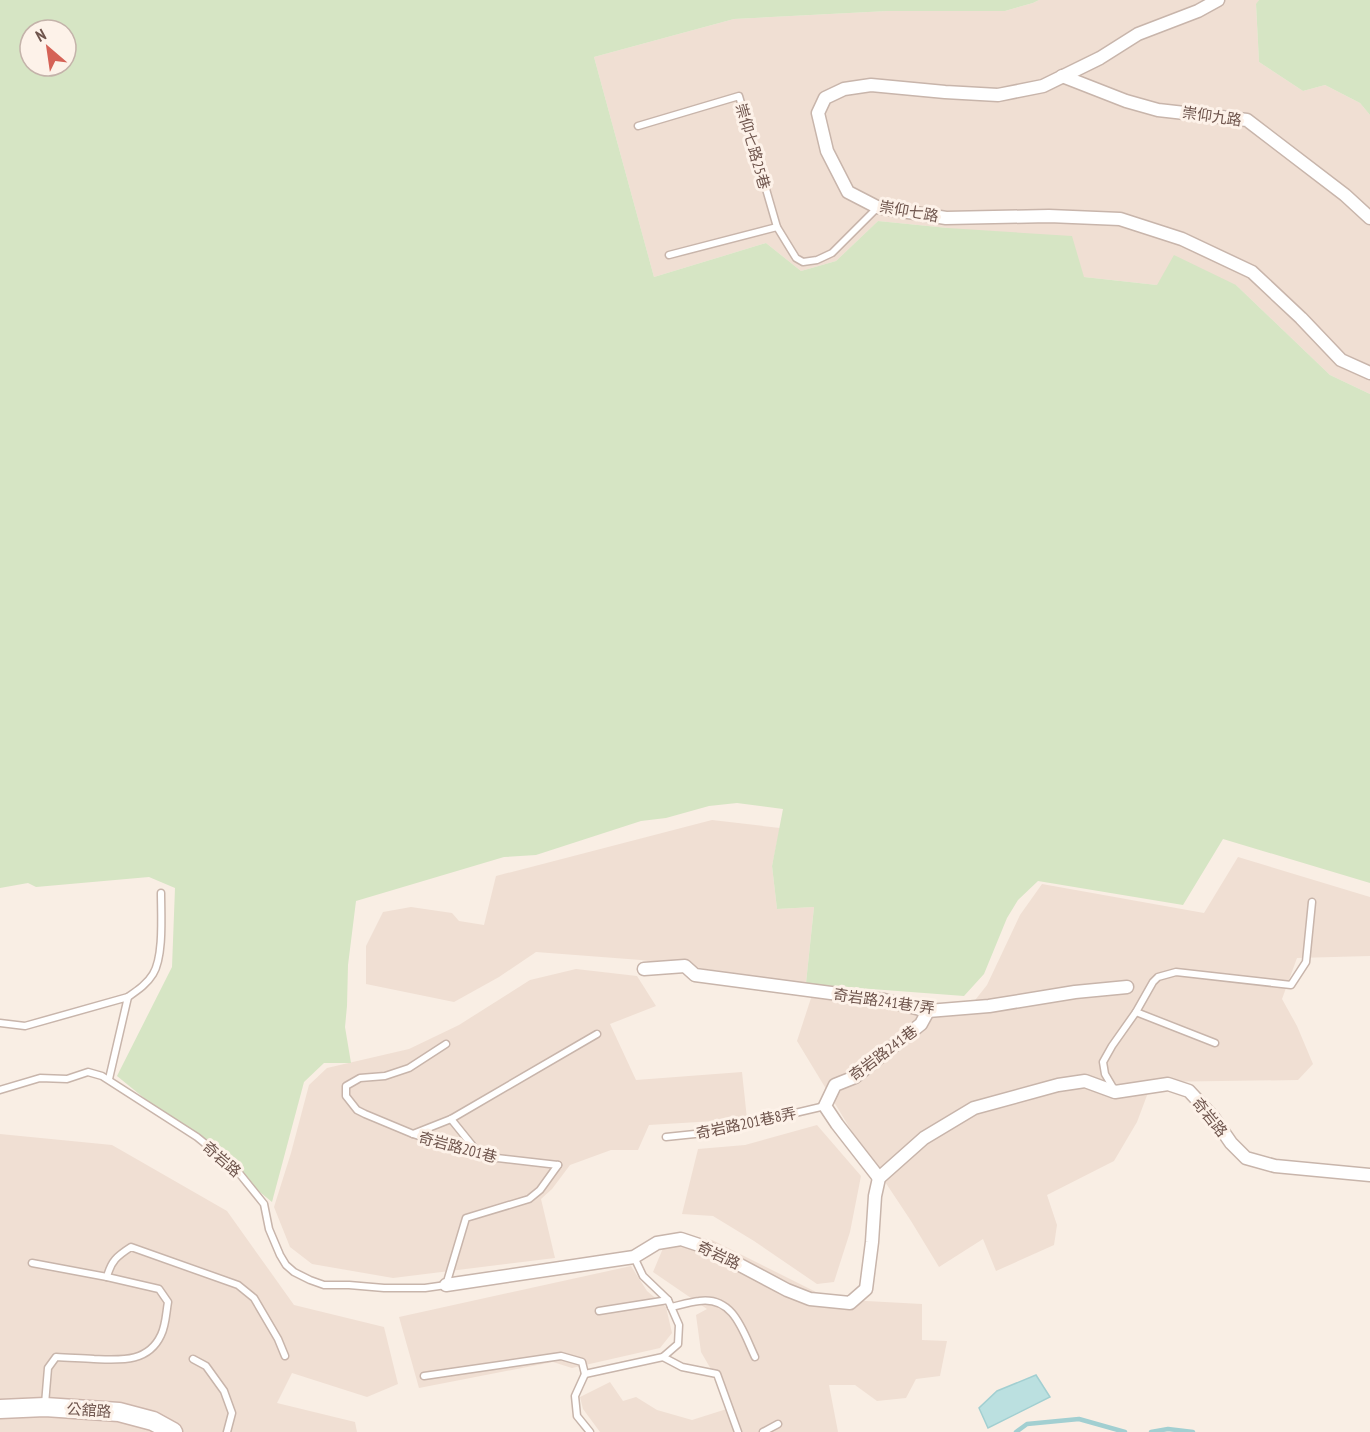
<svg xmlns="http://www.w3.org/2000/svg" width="1370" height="1432" font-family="'PT Sans Narrow','Noto Sans TC',sans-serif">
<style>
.residential{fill:#f0dfd3}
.green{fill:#d6e5c4;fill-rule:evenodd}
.water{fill:#bbe0e0;stroke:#a2cfd1;stroke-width:1.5}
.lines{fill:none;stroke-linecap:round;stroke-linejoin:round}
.stream{stroke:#a2cfd1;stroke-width:4.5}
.lane-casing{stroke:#c8b5ab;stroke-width:9}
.street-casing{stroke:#c8b5ab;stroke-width:15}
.secondary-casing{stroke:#cdb6ac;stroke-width:21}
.lane{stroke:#fff;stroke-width:6}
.street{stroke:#fff;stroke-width:12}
.secondary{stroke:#fff;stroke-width:18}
.labels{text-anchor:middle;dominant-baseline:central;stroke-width:6;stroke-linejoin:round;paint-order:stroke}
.street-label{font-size:15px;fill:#6e544c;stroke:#fdf2e9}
</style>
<rect width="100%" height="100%" fill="#f9eee4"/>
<g class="residential">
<polygon points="1039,0 1259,0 1256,5 1259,62 1303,91 1325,85 1360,103 1370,115 1370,394 1330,375 1236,285 1157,285 1084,277 948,228 878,221 836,261 801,271 766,243 654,277 594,57 734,19 888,11 1005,11 1033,3"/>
<polygon points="712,820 780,828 772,866 777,909 814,907 806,983 641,960 536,952 499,977 454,1002 366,984 366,946 383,912 411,907 452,913 459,921 484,925 496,876"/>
<polygon points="1238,857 1370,897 1370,956 1297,958 1282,999 1297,1026 1313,1064 1298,1080 1152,1082 1137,1122 1114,1161 1047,1195 1057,1225 1054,1245 996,1271 983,1239 939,1267 911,1221 854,1135 797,1041 812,995 915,1007 972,1004 987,985 1020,915 1042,884 1204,913"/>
<polygon points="576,969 637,976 656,1006 610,1024 636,1080 742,1072 747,1119 649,1125 638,1150 611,1150 570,1165 552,1189 541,1199 555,1258 393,1278 312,1264 290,1247 274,1207 291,1153 309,1085 327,1068 409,1049 459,1025 530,980"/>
<polygon points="817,1125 861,1176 850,1232 834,1282 817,1284 754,1241 713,1216 682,1214 698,1149 745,1145"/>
<polygon points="0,1134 112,1145 227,1211 294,1305 384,1327 398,1384 367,1397 292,1373 277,1403 355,1422 357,1432 0,1432"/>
<polygon points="669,1234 679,1234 712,1240 820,1294 866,1301 922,1304 922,1340 947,1341 940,1376 916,1379 906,1398 877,1401 855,1385 829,1385 838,1432 600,1432 583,1409 580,1397 610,1382 623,1401 636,1397 657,1410 692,1420 733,1407 701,1352 696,1315 707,1309 653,1272"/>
<polygon points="631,1266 647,1291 666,1307 672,1333 660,1348 572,1368 553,1362 419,1388 399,1317"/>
</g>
<g class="green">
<path d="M0 0H1039L1033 3 1005 11H888L734 19 594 57 654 277 766 243 801 271 836 261 878 221 948 228 1072 236 1084 277 1157 285 1174 255 1236 285 1330 375 1370 394V883L1223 839 1183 905 1038 881 1018 900 1007 918 984 974 964 996 818 985 806 983 814 907 777 909 772 866 783 809 737 803 709 806 666 818 641 821 536 855 504 857 356 901 348 965 347 1006 345 1027 351 1063H324L304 1082 272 1202 117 1076 172 967 175 888 149 877 36 887 28 883 0 888ZM30 30H66V66H30Z"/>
<polygon points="1259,0 1370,0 1370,115 1360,103 1325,85 1303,91 1259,62 1256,4"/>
</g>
<polygon class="water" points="1036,1375 1050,1397 988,1428 979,1408 997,1391"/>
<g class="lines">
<g class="stream">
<polyline points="1016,1432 1027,1424 1079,1419 1125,1432"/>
<polyline points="1151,1432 1168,1429 1193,1432"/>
</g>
<defs>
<g id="lane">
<polyline points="638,126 739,96 777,227 796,258 803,262 817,260 832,253 877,208"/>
<polyline points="669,255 777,227"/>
<path d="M128 997C138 990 147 984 153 974 164 956 161 914 161 893"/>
<polyline points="1136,1012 1215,1043"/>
<polyline points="0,1023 25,1026 128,997 109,1079"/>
<polyline points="446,1044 409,1068 385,1076 360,1078 346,1086 346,1096 357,1110 365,1114 413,1134 480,1156 558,1165"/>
<polyline points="0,1090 40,1078 67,1079 88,1072 102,1076 197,1137 235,1168 264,1204 269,1229 280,1255 286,1265 294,1272 310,1280 324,1285 349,1285 384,1288 425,1288 446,1285 466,1218 529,1199 540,1190 558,1165"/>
<polyline points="1115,1091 1105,1074 1103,1062 1112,1046 1136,1012 1153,982 1158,977 1176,972 1291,985 1306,962 1312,902"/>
<polyline points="451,1119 480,1155"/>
<polyline points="413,1134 451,1119 597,1034"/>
<polyline points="666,1137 714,1132 825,1106"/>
<polyline points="32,1263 107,1277"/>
<path d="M671 1307C680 1305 690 1302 699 1301 734 1296 743 1332 755 1357"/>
<polyline points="599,1311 668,1300"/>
<polyline points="663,1357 682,1367 717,1374 738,1432"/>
<polyline points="193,1359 206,1366 224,1391 232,1413 227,1432"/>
<polyline points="585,1374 663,1357 678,1344 679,1325 668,1300 643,1276 634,1257"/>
<polyline points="585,1374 575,1396 577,1416 590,1432"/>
<polyline points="424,1376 561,1356 582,1362 585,1374"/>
<path d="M45 1404 48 1368 56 1357C69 1358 82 1358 94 1359 120 1360 148 1363 161 1335 166 1325 166 1313 168 1302L159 1289 107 1277C111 1261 117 1256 131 1247L238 1285 254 1298 278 1339 285 1356"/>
<polyline points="763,1432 778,1424"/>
</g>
<g id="street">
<polyline points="1218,0 1198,11 1138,34 1100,58 1043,86 998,95 945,92 871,85 844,89 825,98 818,113 827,151 848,192 877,207 946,218 1049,216 1120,219 1182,239 1252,272 1301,318 1341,360 1370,373"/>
<polyline points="1062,76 1126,101 1158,110 1247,120 1345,195 1370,218"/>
<polyline points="644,969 685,966 695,975 884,1000 928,1011 989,1006 1075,992 1127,987"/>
<polyline points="879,1178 837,1124 825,1106 835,1085 855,1077 921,1024 928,1011"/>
<polyline points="446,1285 634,1257 657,1243 681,1239 708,1248 787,1290 810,1299 850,1303 866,1289 872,1242 875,1196 879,1178 924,1138 974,1108 1058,1085 1085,1081 1115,1092 1168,1084 1189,1091 1213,1117 1231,1143 1246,1158 1275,1166 1370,1175"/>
</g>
<polyline id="secondary" points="0,1409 45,1407 119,1412 153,1421 173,1432"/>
</defs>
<use href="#lane" class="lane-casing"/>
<use href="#street" class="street-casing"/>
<use href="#secondary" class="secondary-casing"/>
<use href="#lane" class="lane"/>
<use href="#street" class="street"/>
<use href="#secondary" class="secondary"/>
</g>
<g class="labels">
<g class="street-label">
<text transform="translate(1212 116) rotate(8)">崇仰九路</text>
<text transform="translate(753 146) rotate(74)">崇仰七路25巷</text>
<text transform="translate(909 211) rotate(10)">崇仰七路</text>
<text transform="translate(884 1001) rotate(8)">奇岩路241巷7弄</text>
<text transform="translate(883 1053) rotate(-37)">奇岩路241巷</text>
<text transform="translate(1210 1117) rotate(51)">奇岩路</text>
<text transform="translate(746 1123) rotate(-12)">奇岩路201巷8弄</text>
<text transform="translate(458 1147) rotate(15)">奇岩路201巷</text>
<text transform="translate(222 1159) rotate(41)">奇岩路</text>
<text transform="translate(719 1255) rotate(25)">奇岩路</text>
<text transform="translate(89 1410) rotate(4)">公舘路</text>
</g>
</g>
<g transform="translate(48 48) rotate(331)"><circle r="28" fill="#fdf2e9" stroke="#c4b3aa" stroke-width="1.5"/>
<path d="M0-4.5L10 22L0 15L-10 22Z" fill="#d56256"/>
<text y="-9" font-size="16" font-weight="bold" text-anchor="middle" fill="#6e544c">N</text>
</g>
</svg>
